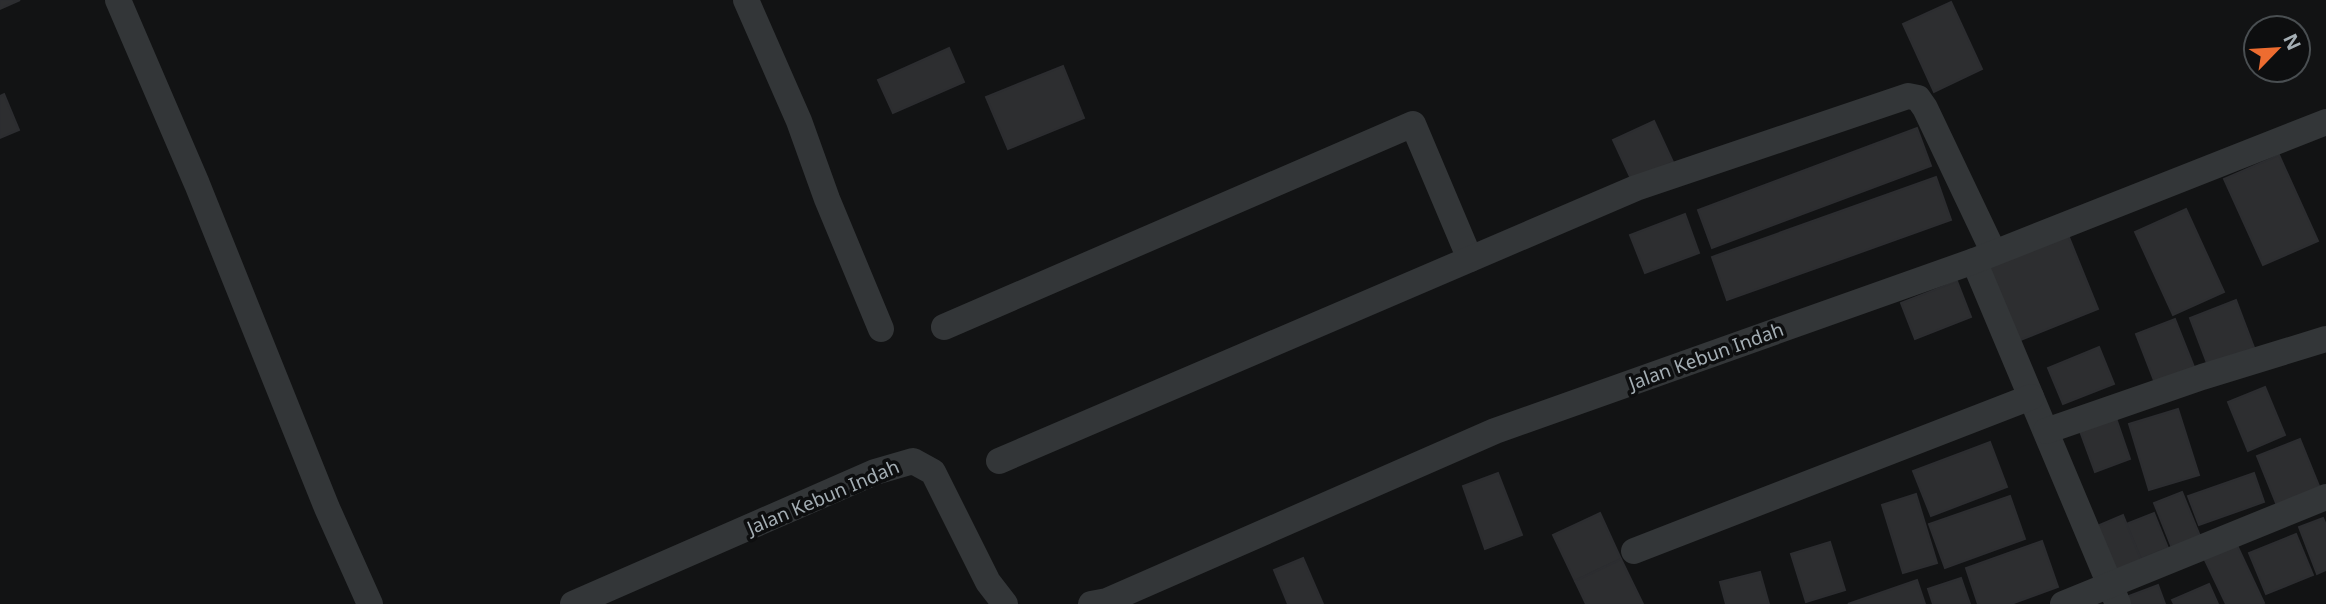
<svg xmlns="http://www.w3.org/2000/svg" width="2326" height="604" font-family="'Noto Sans',sans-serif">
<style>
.building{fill:#2d2e30;stroke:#2c2d30;stroke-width:2}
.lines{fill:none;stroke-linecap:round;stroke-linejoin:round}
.minor{stroke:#333638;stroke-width:26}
.labels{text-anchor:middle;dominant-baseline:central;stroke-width:7;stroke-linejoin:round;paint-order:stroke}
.street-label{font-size:19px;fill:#a4aeb4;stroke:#0d0e0f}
</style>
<rect width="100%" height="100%" fill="#121314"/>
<g class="building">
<polygon points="0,0 20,0 0,9"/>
<polygon points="1951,2 1982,69 1934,92 1903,24"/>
<polygon points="949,48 964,82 893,113 878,80"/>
<polygon points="1063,66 1084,118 1008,149 986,97"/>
<polygon points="4,94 19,130 0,138 0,96"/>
<polygon points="1654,121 1673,162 1632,181 1613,140"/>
<polygon points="1917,128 1931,166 1712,248 1698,210"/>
<polygon points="2279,155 2318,241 2263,265 2224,179"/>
<polygon points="1936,177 1951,220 1727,300 1712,257"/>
<polygon points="2186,209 2224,292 2173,315 2135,232"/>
<polygon points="1685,214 1699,253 1645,273 1630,235"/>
<polygon points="2066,230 2098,309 2013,343 1982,263"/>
<polygon points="1957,281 1971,317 1915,339 1901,303"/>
<polygon points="2236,300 2256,353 2210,371 2190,318"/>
<polygon points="2175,319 2194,367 2155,383 2136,334"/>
<polygon points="2099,347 2114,384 2063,404 2048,368"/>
<polygon points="2265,387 2285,435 2248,451 2228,402"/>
<polygon points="2178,409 2199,475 2149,490 2129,424"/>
<polygon points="2116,418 2130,459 2095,472 2080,431"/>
<polygon points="2300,439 2321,491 2278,508 2257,456"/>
<polygon points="1990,442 2007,487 1931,516 1913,471"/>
<polygon points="1498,473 1522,535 1485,549 1463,486"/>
<polygon points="2254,473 2264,502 2199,525 2188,496"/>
<polygon points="2182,492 2202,541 2174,553 2154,503"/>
<polygon points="1916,494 1937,563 1903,573 1882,505"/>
<polygon points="2010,496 2025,539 1945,568 1929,524"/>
<polygon points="1600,513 1621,559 1575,581 1553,535"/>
<polygon points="2154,513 2168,548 2141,559 2126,524"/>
<polygon points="2123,515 2143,565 2110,579 2090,529"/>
<polygon points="2323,518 2326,525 2326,570 2317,574 2299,527"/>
<polygon points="2296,534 2313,575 2266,594 2249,553"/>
<polygon points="2042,541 2058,587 2011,604 1978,604 1966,568"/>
<polygon points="2235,541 2264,603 2261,604 2226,604 2203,556"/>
<polygon points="1830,542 1845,590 1806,602 1791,554"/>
<polygon points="1303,558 1323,604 1288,604 1274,570"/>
<polygon points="1621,559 1643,604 1586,604 1575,581"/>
<polygon points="1760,572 1769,604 1726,604 1720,582"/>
<polygon points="1961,578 1970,604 1933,604 1928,589"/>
<polygon points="1917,580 1925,604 1848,604"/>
<polygon points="2209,584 2218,604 2174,604 2172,600"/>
<polygon points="2158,585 2165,604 2129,604 2126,597"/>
</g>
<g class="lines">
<g class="minor">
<polyline points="118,0 197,184 327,508 370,604"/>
<polyline points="746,0 799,121 827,199 881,329"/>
<polyline points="1974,261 2118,604"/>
<polyline points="944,327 1413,124 1470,259"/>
<polyline points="2046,431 2202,377 2326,339"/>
<polyline points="999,461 1636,188 1908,96 1918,98 1925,108 1994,253"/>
<polyline points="1634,551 2031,397"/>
<polyline points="573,604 875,472 913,461 933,472 988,582 1005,604"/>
<polyline points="1091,604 1107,601 1495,431 1974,261 2326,122"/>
<polyline points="2063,604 2326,497"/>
</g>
</g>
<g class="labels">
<g class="street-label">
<text transform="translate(1706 356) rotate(-20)">Jalan Kebun Indah</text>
<text transform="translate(823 497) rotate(-23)">Jalan Kebun Indah</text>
</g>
</g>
<g transform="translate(2277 49) rotate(65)"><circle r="33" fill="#0d0e0f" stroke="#494e51" stroke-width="2"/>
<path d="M0-5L12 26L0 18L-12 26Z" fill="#ed6c30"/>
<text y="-10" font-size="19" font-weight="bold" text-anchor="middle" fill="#a4aeb4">N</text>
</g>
</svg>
